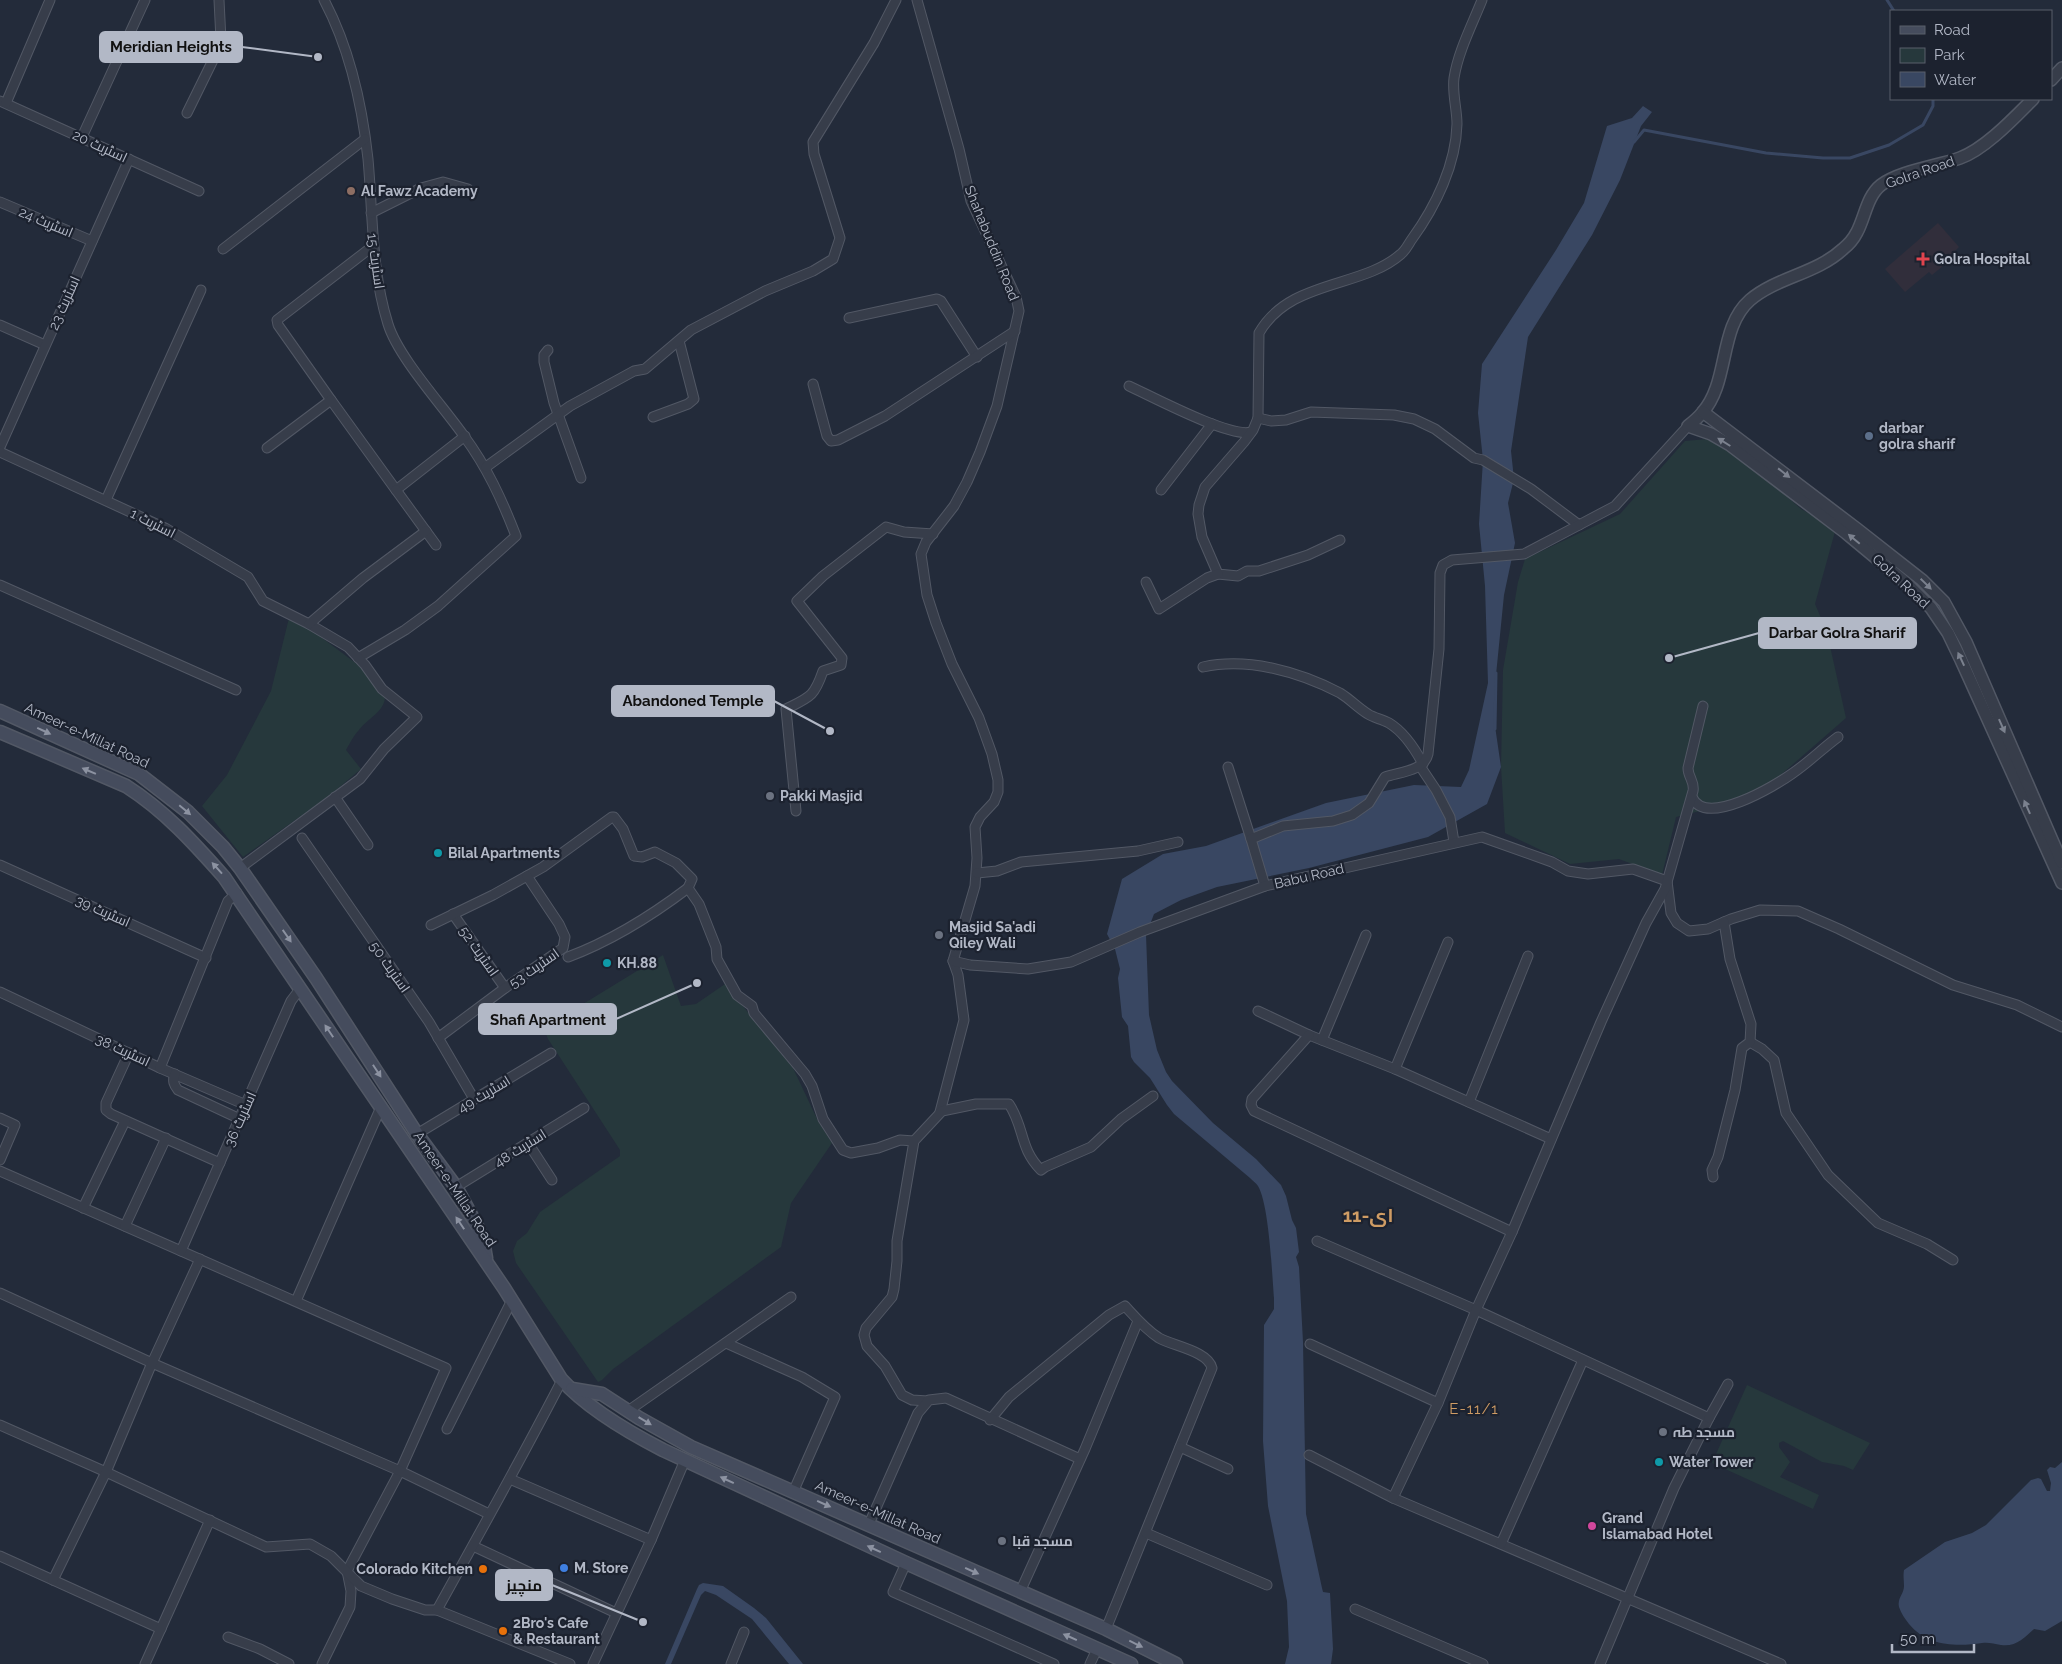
<svg xmlns="http://www.w3.org/2000/svg" width="2062" height="1664" font-family="Raleway,Cairo,sans-serif">
<style>
.medical{fill:#312e3b}
.green{fill:#26383c}
.water{fill:#394762}
.lines{fill:none;stroke-linecap:round;stroke-linejoin:round}
.stream{stroke:#394762;stroke-width:3}
.minor-casing{stroke:#525865;stroke-width:11}
.tertiary-casing{stroke:#525865;stroke-width:14}
.secondary-casing{stroke:#525865;stroke-width:15}
.minor{stroke:#373d4a;stroke-width:9}
.tertiary{stroke:#373d4a;stroke-width:11}
.secondary{stroke:#454c5d;stroke-width:12}
.oneway{fill:#7b818e}
.oneway2{fill:#8c92a1}
.education-dot{fill:#8d6e63;stroke:#1c222f;stroke-width:2}
.health-dot{fill:#e0444e;stroke:#1c222f;stroke-width:2}
.service-dot{fill:#5c6f8a;stroke:#1c222f;stroke-width:2}
.worship-dot{fill:#6b7280;stroke:#1c222f;stroke-width:2}
.culture-dot{fill:#0f9aa8;stroke:#1c222f;stroke-width:2}
.hotel-dot{fill:#d1479c;stroke:#1c222f;stroke-width:2}
.shop-dot{fill:#3f7fe0;stroke:#1c222f;stroke-width:2}
.food-dot{fill:#e8710a;stroke:#1c222f;stroke-width:2}
.labels{text-anchor:middle;dominant-baseline:central;stroke-width:4.5;stroke-linejoin:round;paint-order:stroke}
.street-label{font-size:14px;fill:#b2b8c6;stroke:#1c222f}
.poi-label{font-size:14px;font-weight:bold;fill:#b2b8c6;stroke:#1c222f;text-anchor:start}
.neighbourhood-label{font-size:15px;letter-spacing:1px;fill:#cf9c64;stroke:#1c222f}
.district-label{font-size:19px;font-weight:bold;fill:#cf9c64;stroke:#1c222f}
.leader{fill:none;stroke:#b2b8c6;stroke-width:2}
.callout-dot{fill:#b2b8c6;stroke:#1c222f;stroke-width:2}
.callout{fill:#b2b8c6;stroke:#b2b8c6;stroke-width:2}
.callout-label{font-size:15px;text-anchor:middle;font-weight:bold;fill:#111}
</style>
<rect width="100%" height="100%" fill="#232b3a"/>
<polygon class="medical" points="1938,223 1959,247 1950,256 1949,261 1932,275 1929,272 1905,292 1885,269"/>
<g class="green">
<polygon points="1707,439 1746,460 1801,509 1836,528 1815,604 1831,641 1830,646 1846,718 1768,786 1704,810 1676,817 1662,875 1619,859 1570,864 1505,833 1501,767 1503,670 1518,582 1525,559 1620,514 1685,441"/>
<path d="M290 614 365 670 385 697C385 711 367 719 359 730 354 735 350 743 346 750L361 769 329 796 243 857 202 806 227 775 271 691Z"/>
<polygon points="663,955 681,1006 696,1004 725,984 793,1068 818,1121 832,1143 791,1203 781,1247 613,1369 602,1380 598,1382 516,1263 513,1251 517,1241 527,1233 540,1212 620,1156 620,1150 548,1039 544,1029 549,1022 570,1012"/>
<polygon points="1747,1385 1870,1443 1853,1470 1844,1466 1822,1462 1783,1441 1779,1443 1779,1447 1790,1462 1780,1477 1819,1495 1813,1509 1712,1463"/>
</g>
<g class="water">
<path d="M1643 106 1652 112 1641 126 1620 180 1592 235 1528 337 1511 451 1514 479 1508 503 1515 543 1504 595 1496 675 1495 726 1501 767 1487 804 1428 837 1309 868 1217 887 1181 900 1154 914 1146 935 1149 1015 1157 1050 1166 1072 1172 1081 1213 1123 1256 1159 1281 1185 1286 1196 1292 1220 1296 1228 1299 1252 1296 1257 1299 1267 1303 1342 1306 1514 1322 1588 1323 1592 1330 1593 1333 1649 1331 1664H1285L1289 1647 1287 1601 1268 1506 1263 1441 1264 1325 1274 1309V1298C1272 1274 1269 1204 1258 1186 1256 1183 1252 1180 1250 1178L1174 1114 1167 1105 1150 1078 1134 1062 1131 1057 1128 1026 1122 1017 1118 978 1120 969 1115 949 1107 934 1122 879 1163 854 1206 846 1326 803 1414 785 1461 787 1469 770 1488 683 1485 586 1479 524 1483 460 1478 413 1482 364 1556 250 1584 203 1607 126 1632 118Z"/>
<path d="M2062 1462V1621L2045 1631 2034 1629C2024 1638 2016 1647 2001 1645 1994 1644 1989 1642 1982 1643 1956 1647 1927 1646 1909 1624 1905 1619 1901 1613 1899 1607 1897 1598 1904 1594 1904 1586 1904 1580 1903 1576 1904 1570L1945 1542 1972 1533 1986 1525 2031 1480 2038 1478 2041 1479 2047 1491H2050L2051 1483 2047 1470 2050 1467 2055 1468Z"/>
<polygon points="703,1583 723,1586 754,1608 766,1618 803,1664 789,1664 752,1619 716,1595 705,1591 701,1595 671,1664 665,1664 697,1589 699,1585"/>
</g>
<g class="lines">
<g class="stream">
<polyline points="1887,0 1894,11"/>
<polyline points="1634,142 1644,130 1766,153 1823,158 1850,158 1889,145 1923,125 1933,106 1933,99"/>
<polyline points="1495,729 1496,673"/>
</g>
<defs>
<g id="minor">
<path d="M324 0C350 49 362 104 368 159 373 214 371 270 388 324 398 357 443 406 464 436 487 467 502 500 516 536L438 606 405 630 358 658"/>
<polyline points="917,0 959,149 971,201 1016,297 1019,311 997,406 980,452 967,482 954,506 926,542 921,554 927,595 936,623 952,664 979,718 992,754 998,780 998,792 994,802 980,817 975,827 977,858 975,886 953,961 958,975 964,1020 940,1112"/>
<polyline points="0,101 199,191"/>
<polyline points="6,103 50,0"/>
<polyline points="187,113 216,54 221,40 219,0"/>
<polyline points="82,137 145,0"/>
<polyline points="0,202 92,241"/>
<polyline points="371,213 421,188 443,182 468,189"/>
<polyline points="223,249 365,139"/>
<polyline points="849,318 937,299 941,301 977,357"/>
<polyline points="0,325 45,345"/>
<polyline points="548,350 544,355 544,362 554,403 581,478"/>
<polyline points="813,384 827,436 831,441 838,440 885,416 1015,331"/>
<path d="M1129 386C1153 397 1230 438 1251 432"/>
<polyline points="331,400 278,325 277,320 373,246"/>
<polyline points="653,417 688,404 694,399 679,341"/>
<polyline points="1258,418 1271,421 1286,420 1311,412 1394,415 1414,419 1435,429 1474,458 1483,460 1531,489 1579,525 1615,506 1688,426"/>
<polyline points="0,447 129,159"/>
<polyline points="267,448 331,400 396,490 465,436"/>
<polyline points="0,452 165,528 248,577 263,601 309,624 348,647 365,665 382,689 417,717 384,749 360,779 240,868"/>
<polyline points="486,467 570,406 634,371 645,369 691,330 765,291 813,271 833,259 840,238 814,154 813,142 874,43 896,0"/>
<polyline points="396,490 436,545"/>
<polyline points="1161,490 1212,424"/>
<polyline points="106,500 201,290"/>
<path d="M1340 540 1308 555 1259 571H1247L1238 576 1218 574 1202 537 1198 514 1199 505 1205 487 1244 442 1253 430 1258 418 1259 333C1290 279 1361 289 1401 254 1406 250 1409 243 1412 239 1436 206 1456 164 1457 124 1457 109 1452 93 1454 78 1458 52 1472 25 1482 0"/>
<polyline points="1146,582 1159,609 1207,578 1218,574"/>
<polyline points="0,585 236,690"/>
<polyline points="309,624 363,578 426,531"/>
<path d="M1203 667C1248 657 1300 672 1340 693 1350 699 1358 708 1368 714 1374 718 1382 719 1389 723 1404 732 1415 749 1423 764"/>
<polyline points="1420,766 1436,790 1450,817 1454,842"/>
<polyline points="1228,767 1251,839"/>
<polyline points="335,797 368,845"/>
<path d="M1692 797C1705 828 1775 786 1793 773 1809 762 1823 748 1838 737"/>
<path d="M796 811 786 709C810 697 814 697 823 671L841 665 842 658 797 601 823 576 886 527 904 532 933 534"/>
<polyline points="302,838 429,1022 474,1099"/>
<polyline points="0,865 206,958"/>
<polyline points="977,873 997,871 1021,862 1138,851 1178,842"/>
<path d="M1265 886 1251 839 1283 826 1333 821 1352 815 1369 803 1385 777C1400 772 1424 771 1428 754L1439 649 1440 573 1443 565 1452 560 1524 554 1579 525"/>
<polyline points="453,914 505,988"/>
<polyline points="431,925 493,895 543,867 612,817 614,817 623,829 634,856 642,857 655,852 676,863 692,879 688,888 699,904 716,947 717,959 737,995 752,1006 754,1013 805,1074 812,1086 823,1119 843,1150 851,1153 878,1148 900,1140 914,1141"/>
<path d="M568 957C611 941 651 916 688 888"/>
<polyline points="953,961 970,965 1028,969 1071,962 1140,932 1265,886 1482,837 1552,862 1568,871 1588,874 1633,869 1667,881 1671,913 1677,923 1689,931 1708,929 1731,919 1760,910 1798,911 1839,929 1953,985 2017,1005 2062,1027"/>
<polyline points="0,992 160,1068 246,1105"/>
<polyline points="1258,1011 1309,1035 1395,1069 1551,1139"/>
<polyline points="1309,1035 1252,1099 1251,1105 1254,1111 1512,1232"/>
<polyline points="438,1038 505,988 563,948 565,937 559,924 527,876"/>
<polyline points="1322,1040 1366,935"/>
<polyline points="1750,1042 1762,1049 1774,1060 1786,1113 1828,1175 1878,1223 1927,1244 1953,1260"/>
<polyline points="129,1053 106,1103 106,1110 111,1114 220,1163"/>
<polyline points="160,1068 228,901 237,893"/>
<polyline points="1395,1069 1448,942"/>
<path d="M175 1074C172 1081 174 1085 178 1090L240 1119"/>
<polyline points="1469,1102 1528,956"/>
<polyline points="0,1118 15,1125 0,1160"/>
<polyline points="417,1134 551,1053"/>
<polyline points="528,1143 552,1180"/>
<polyline points="0,1171 446,1368 400,1471 347,1571 351,1591 350,1607 322,1664"/>
<polyline points="1713,1177 1712,1170 1718,1157 1735,1090 1742,1048 1750,1042 1751,1024 1730,959 1724,922"/>
<polyline points="456,1187 584,1108"/>
<polyline points="83,1208 125,1121"/>
<polyline points="125,1226 166,1138"/>
<polyline points="1317,1241 1476,1310 1709,1418 1674,1488 1600,1664"/>
<polyline points="181,1251 291,1001 300,989"/>
<polyline points="0,1293 152,1363 400,1471 489,1514"/>
<polyline points="296,1301 381,1107"/>
<polyline points="726,1343 802,1377 835,1397 794,1490"/>
<polyline points="1310,1344 1438,1403"/>
<path d="M928 1401 912 1400 902 1395 885 1366 867 1346 864 1335 866 1328 892 1297 894 1289 897 1261V1241L914 1141 942 1111 976 1104H1009C1025 1128 1019 1148 1041 1170L1045 1167 1091 1147 1121 1119 1153 1096"/>
<polyline points="628,1411 791,1297"/>
<polyline points="1709,1418 1728,1384"/>
<path d="M990 1420 1009 1397 1109 1315 1125 1306C1136 1318 1145 1329 1159 1338 1173 1346 1208 1351 1212 1368L1106 1629"/>
<polyline points="0,1425 106,1472 266,1547 310,1544 331,1556 361,1586 392,1599 425,1610 437,1610 570,1664"/>
<polyline points="447,1429 512,1300"/>
<polyline points="1180,1447 1228,1469"/>
<polyline points="1309,1455 1393,1498 1781,1664"/>
<polyline points="510,1479 651,1540"/>
<path d="M1393 1498 1438 1403 1476 1310 1512 1232 1601 1022 1646 923 1665 889 1693 791C1695 782 1688 777 1688 768L1703 706"/>
<polyline points="869,1524 918,1413 929,1400 946,1398 1080,1459"/>
<polyline points="1146,1533 1267,1585"/>
<polyline points="1501,1544 1583,1360"/>
<polyline points="473,1546 616,1613"/>
<polyline points="0,1556 161,1629"/>
<polyline points="906,1563 893,1592 1054,1664"/>
<polyline points="53,1580 106,1472 152,1363 200,1259"/>
<polyline points="1020,1592 1085,1449 1138,1321"/>
<polyline points="1355,1609 1483,1664"/>
<path d="M437 1610C479 1534 522 1458 562 1380"/>
<polyline points="228,1637 260,1649 289,1664"/>
<polyline points="145,1664 210,1520"/>
<polyline points="593,1664 651,1540 685,1460"/>
<polyline points="731,1664 744,1632"/>
<polyline points="1090,1664 1097,1649"/>
</g>
<g id="tertiary">
<polyline points="2051,80 2062,68"/>
<path d="M2033 99C2014 118 1985 149 1960 158 1938 166 1899 171 1881 185 1867 196 1865 217 1857 232 1854 238 1848 245 1843 249 1816 274 1777 277 1750 300 1718 328 1730 382 1702 413 1698 418 1693 422 1688 426L1711 434 1730 445 1846 533 1905 582 1931 608 1948 633 1961 660 2062 883"/>
<polyline points="1703,412 1857,529 1922,580 1944,602 1966,642 2062,863"/>
</g>
<g id="secondary">
<polyline points="0,711 139,774 188,812 223,847 240,868 316,978 417,1134 456,1187 477,1226 483,1241 486,1258"/>
<path d="M0 732 126 786C165 811 193 842 224 877L504 1288 561 1379C586 1407 630 1433 663 1450L906 1563 1131 1664"/>
<polyline points="572,1389 602,1394 639,1418 691,1447 1106,1629 1176,1664"/>
</g>
</defs>
<use href="#minor" class="minor-casing"/>
<use href="#tertiary" class="tertiary-casing"/>
<use href="#secondary" class="secondary-casing"/>
<use href="#minor" class="minor"/>
<use href="#tertiary" class="tertiary"/>
<use href="#secondary" class="secondary"/>
</g>
<defs><path id="oneway-solid" d="M-6-.8H1V-3.2L6.5 0L1 3.2V.8H-6Z" transform="scale(1.25)"/></defs>
<g class="oneway">
<use href="#oneway-solid" transform="translate(1724 442) rotate(-148)"/>
<use href="#oneway-solid" transform="translate(1784 473) rotate(38)"/>
<use href="#oneway-solid" transform="translate(1854 539) rotate(-140)"/>
<use href="#oneway-solid" transform="translate(1926 584) rotate(44)"/>
<use href="#oneway-solid" transform="translate(1961 659) rotate(-115)"/>
<use href="#oneway-solid" transform="translate(2002 726) rotate(66)"/>
<use href="#oneway-solid" transform="translate(2027 807) rotate(-114)"/>
</g>
<g class="oneway2">
<use href="#oneway-solid" transform="translate(44 731) rotate(25)"/>
<use href="#oneway-solid" transform="translate(89 771) rotate(-157)"/>
<use href="#oneway-solid" transform="translate(185 810) rotate(40)"/>
<use href="#oneway-solid" transform="translate(217 868) rotate(-132)"/>
<use href="#oneway-solid" transform="translate(287 936) rotate(55)"/>
<use href="#oneway-solid" transform="translate(329 1031) rotate(-124)"/>
<use href="#oneway-solid" transform="translate(377 1071) rotate(57)"/>
<use href="#oneway-solid" transform="translate(460 1223) rotate(-124)"/>
<use href="#oneway-solid" transform="translate(645 1421) rotate(31)"/>
<use href="#oneway-solid" transform="translate(727 1480) rotate(-155)"/>
<use href="#oneway-solid" transform="translate(824 1504) rotate(24)"/>
<use href="#oneway-solid" transform="translate(874 1549) rotate(-155)"/>
<use href="#oneway-solid" transform="translate(972 1571) rotate(24)"/>
<use href="#oneway-solid" transform="translate(1070 1637) rotate(-156)"/>
<use href="#oneway-solid" transform="translate(1136 1644) rotate(26)"/>
</g>
<circle class="education-dot" cx="351" cy="191" r="5"/>
<path class="health-dot" d="M1920.5 251.5h5v5h5v5h-5v5h-5v-5h-5v-5h5z"/>
<circle class="service-dot" cx="1869" cy="436" r="5"/>
<g class="worship-dot">
<circle cx="770" cy="796" r="5"/>
<circle cx="939" cy="935" r="5"/>
<circle cx="1663" cy="1432" r="5"/>
<circle cx="1002" cy="1541" r="5"/>
</g>
<g class="culture-dot">
<circle cx="438" cy="853" r="5"/>
<circle cx="607" cy="963" r="5"/>
<circle cx="1659" cy="1462" r="5"/>
</g>
<circle class="hotel-dot" cx="1592" cy="1526" r="5"/>
<circle class="shop-dot" cx="564" cy="1568" r="5"/>
<g class="food-dot">
<circle cx="483" cy="1569" r="5"/>
<circle cx="503" cy="1631" r="5"/>
</g>
<g class="labels">
<g class="street-label">
<text transform="translate(100 146) rotate(25)">اسٹریٹ 20</text>
<text transform="translate(1920 172) rotate(-19)">Golra Road</text>
<text transform="translate(46 222) rotate(23)">اسٹریٹ 24</text>
<text transform="translate(992 243) rotate(68)">Shahabuddin Road</text>
<text transform="translate(376 261) rotate(82)">اسٹریٹ 15</text>
<text transform="translate(64 303) rotate(-66)">اسٹریٹ 23</text>
<text transform="translate(153 523) rotate(27)">اسٹریٹ 1</text>
<text transform="translate(1901 581) rotate(43)">Golra Road</text>
<text transform="translate(87 735) rotate(25)">Ameer-e-Millat Road</text>
<text transform="translate(1309 876) rotate(-13)">Babu Road</text>
<text transform="translate(103 911) rotate(24)">اسٹریٹ 39</text>
<text transform="translate(479 951) rotate(55)">اسٹریٹ 52</text>
<text transform="translate(390 967) rotate(55)">اسٹریٹ 50</text>
<text transform="translate(534 968) rotate(-35)">اسٹریٹ 53</text>
<text transform="translate(123 1050) rotate(25)">اسٹریٹ 38</text>
<text transform="translate(484 1094) rotate(-31)">اسٹریٹ 49</text>
<text transform="translate(240 1119) rotate(-66)">اسٹریٹ 36</text>
<text transform="translate(520 1148) rotate(-32)">اسٹریٹ 48</text>
<text transform="translate(455 1189) rotate(56)">Ameer-e-Millat Road</text>
<text transform="translate(878 1512) rotate(24)">Ameer-e-Millat Road</text>
</g>
<g class="poi-label">
<text x="361" y="191">Al Fawz Academy</text>
<text x="1934" y="259">Golra Hospital</text>
<text x="1879" y="428">darbar<tspan x="1879" dy="16">golra sharif</tspan></text>
<text x="780" y="796">Pakki Masjid</text>
<text x="448" y="853">Bilal Apartments</text>
<text x="949" y="927">Masjid Sa'adi<tspan x="949" dy="16">Qiley Wali</tspan></text>
<text x="617" y="963">KH.88</text>
<text x="1673" y="1432">مسجد طہ</text>
<text x="1669" y="1462">Water Tower</text>
<text x="1602" y="1518">Grand<tspan x="1602" dy="16">Islamabad Hotel</tspan></text>
<text x="1012" y="1541">مسجد قبا</text>
<text x="574" y="1568">M. Store</text>
<text x="473" y="1569" text-anchor="end">Colorado Kitchen</text>
<text x="513" y="1623">2Bro's Cafe<tspan x="513" dy="16">&amp; Restaurant</tspan></text>
</g>
<g class="neighbourhood-label">
<text x="1474" y="1409">E-11/1</text>
</g>
<g class="district-label">
<text x="1368" y="1215">ای-11</text>
</g>
</g>
<path class="leader" d="M318 57L242 47M1669 658L1759 633M830 731L774 701M697 983L616 1019M643 1622L552 1585"/>
<g class="callout-dot">
<circle cx="318" cy="57" r="5"/>
<circle cx="1669" cy="658" r="5"/>
<circle cx="830" cy="731" r="5"/>
<circle cx="697" cy="983" r="5"/>
<circle cx="643" cy="1622" r="5"/>
</g>
<g class="callout">
<rect x="100" y="32" width="142" height="30" rx="5"/>
<rect x="1759" y="618" width="157" height="30" rx="5"/>
<rect x="612" y="686" width="162" height="30" rx="5"/>
<rect x="479" y="1004" width="137" height="30" rx="5"/>
<rect x="496" y="1570" width="56" height="30" rx="5"/>
</g>
<g class="callout-label">
<text x="171" y="52">Meridian Heights</text>
<text x="1837" y="638">Darbar Golra Sharif</text>
<text x="693" y="706">Abandoned Temple</text>
<text x="548" y="1025">Shafi Apartment</text>
<text x="524" y="1591">منچیز</text>
</g>
<rect x="1890" y="10" width="162" height="90" fill="#1c222f" stroke="#585e6b"/>
<rect x="1900" y="26" width="25" height="8" fill="#454c5d" stroke="#585e6b"/>
<text x="1934" y="35" font-size="15" fill="#b2b8c6">Road</text>
<rect x="1900" y="48" width="25" height="15" fill="#26383c" stroke="#585e6b"/>
<text x="1934" y="60" font-size="15" fill="#b2b8c6">Park</text>
<rect x="1900" y="72" width="25" height="15" fill="#394762" stroke="#585e6b"/>
<text x="1934" y="85" font-size="15" fill="#b2b8c6">Water</text>
<path d="M1892 1644v8h82v-8" fill="none" stroke="#b2b8c6" stroke-width="2.5"/>
<text x="1900" y="1644" font-size="15" fill="#b2b8c6" stroke="#1c222f" stroke-width="4" paint-order="stroke">50 m</text>
</svg>
